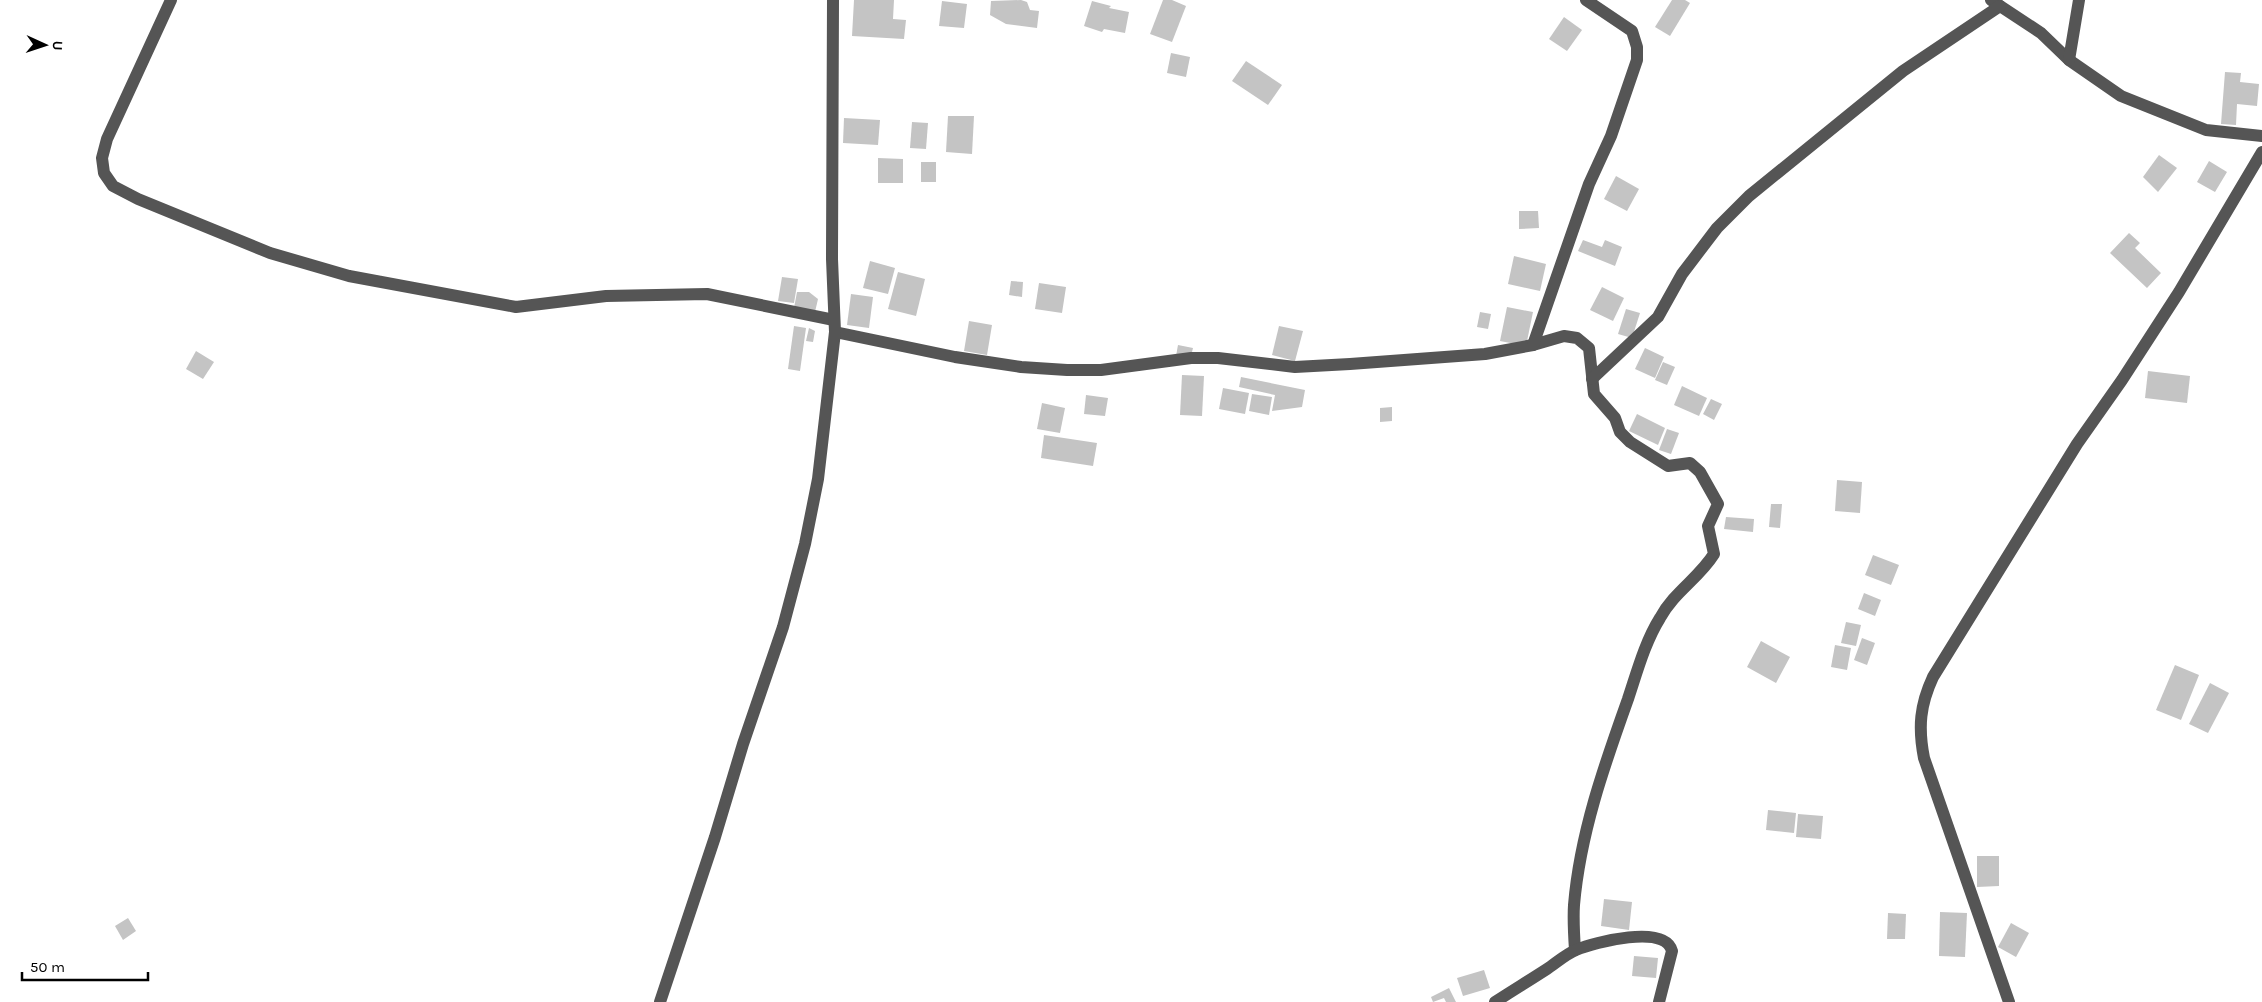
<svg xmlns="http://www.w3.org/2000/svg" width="2262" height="1002" font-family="Karla,sans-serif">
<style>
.building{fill:#c4c4c4}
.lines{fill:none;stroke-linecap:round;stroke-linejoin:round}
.minor{stroke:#555;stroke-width:12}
</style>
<rect width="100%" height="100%" fill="#fff"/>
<g class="building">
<polygon points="854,0 894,0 893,19 906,20 904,39 852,36"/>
<polygon points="1021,0 1027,2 1030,10 1039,11 1037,28 1006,24 990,15 991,1"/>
<polygon points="1163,0 1172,0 1186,6 1172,42 1150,34"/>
<polygon points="1672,0 1685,0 1690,3 1670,36 1655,27"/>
<polygon points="942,1 967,4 964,28 939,26"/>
<polygon points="1092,1 1111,6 1109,8 1129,12 1125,33 1104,29 1102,32 1084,26"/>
<polygon points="1564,17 1582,30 1567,51 1549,39"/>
<polygon points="1171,53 1190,57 1186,77 1167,73"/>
<polygon points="1246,61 1282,85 1268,105 1232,81"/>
<polygon points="2225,72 2241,73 2240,82 2259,84 2257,106 2237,104 2236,125 2221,124"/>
<polygon points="948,116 974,116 972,154 946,152"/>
<polygon points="844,118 880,120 878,145 843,143"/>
<polygon points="912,122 928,123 926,149 910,148"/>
<polygon points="2159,155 2177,168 2158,192 2143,177"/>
<polygon points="878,158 903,159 903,183 878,183"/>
<polygon points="2209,161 2227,172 2215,192 2197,182"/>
<rect x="921" y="162" width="15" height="20"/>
<polygon points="1616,176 1639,189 1627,211 1604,199"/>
<polygon points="1519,211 1538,211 1539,228 1519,229"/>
<polygon points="2129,233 2140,243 2135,248 2161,273 2147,288 2110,253"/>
<polygon points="1583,240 1602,247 1605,240 1622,247 1615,266 1578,251"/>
<polygon points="1514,256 1546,264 1540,291 1508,284"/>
<polygon points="870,261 895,268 888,294 863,288"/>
<polygon points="898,272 925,279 916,316 888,309"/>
<polygon points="782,277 798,279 794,303 778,301"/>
<polygon points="1011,281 1023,282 1022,297 1009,295"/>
<polygon points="1039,283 1066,287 1062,313 1035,309"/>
<polygon points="1602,287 1624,298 1613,321 1590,310"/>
<polygon points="797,292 809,292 818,299 815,312 794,308"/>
<polygon points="851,294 873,297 869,328 847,325"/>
<polygon points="1507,307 1533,312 1526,346 1500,341"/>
<polygon points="1626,309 1640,313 1632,338 1618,334"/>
<polygon points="1480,312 1491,314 1488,329 1477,327"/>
<polygon points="969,321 992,325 987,355 964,351"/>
<polygon points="794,326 806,328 800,371 788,369"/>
<polygon points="1279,326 1303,331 1295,361 1272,355"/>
<polygon points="809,328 815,331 813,342 806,341"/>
<polygon points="1178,345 1193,348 1190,360 1176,356"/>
<polygon points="1645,348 1664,357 1655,378 1635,369"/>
<polygon points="196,351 214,362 203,379 186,369"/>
<polygon points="1663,362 1675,367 1667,385 1655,380"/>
<polygon points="2148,371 2190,376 2187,403 2145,398"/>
<polygon points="1182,375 1204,376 1202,416 1180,415"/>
<polygon points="1241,377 1305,390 1302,407 1272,411 1275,395 1239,387"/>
<polygon points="1682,386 1707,398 1699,416 1674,405"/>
<polygon points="1223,388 1249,393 1245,414 1219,409"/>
<polygon points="1252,394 1272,397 1269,415 1249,411"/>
<polygon points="1086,395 1108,398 1105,416 1084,414"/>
<polygon points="1711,399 1722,404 1714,420 1703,414"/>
<polygon points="1042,403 1065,408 1060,433 1037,429"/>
<polygon points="1392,407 1392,421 1380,422 1380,408"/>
<polygon points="1637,414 1665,428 1658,445 1629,431"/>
<polygon points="1667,429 1679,433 1671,454 1659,450"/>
<polygon points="1044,435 1097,443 1093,466 1041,458"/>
<polygon points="1837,480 1862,482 1860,513 1835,511"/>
<polygon points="1771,504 1782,504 1780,528 1769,527"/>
<polygon points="1726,517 1754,519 1753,532 1724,529"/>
<polygon points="1873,555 1899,565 1891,585 1865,575"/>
<polygon points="1864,593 1881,600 1875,616 1858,609"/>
<polygon points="1846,622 1861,625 1856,646 1841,643"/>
<polygon points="1862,638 1875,643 1867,665 1854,660"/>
<polygon points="1761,641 1790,657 1776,683 1747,667"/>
<polygon points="1835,645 1851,648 1847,670 1831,667"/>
<polygon points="2175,665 2199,675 2181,720 2156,710"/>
<polygon points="2210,683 2229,693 2208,733 2189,724"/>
<polygon points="1768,810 1796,813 1794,833 1766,830"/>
<polygon points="1798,814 1823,816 1821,839 1796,837"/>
<polygon points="1977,856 1999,856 1999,886 1977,887"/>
<polygon points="1604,899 1632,902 1629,930 1601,926"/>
<polygon points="1940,912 1967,913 1965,957 1939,956"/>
<polygon points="1888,913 1906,914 1905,939 1887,939"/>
<polygon points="128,918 136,931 123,940 115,926"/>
<polygon points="2011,923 2029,933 2016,957 1998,947"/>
<polygon points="1634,956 1658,958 1656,978 1632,976"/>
<polygon points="1484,970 1490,988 1463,996 1457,978"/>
<polygon points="1449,988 1456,1002 1446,1002 1444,998 1433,1002 1431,997"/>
</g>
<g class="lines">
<g class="minor">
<polyline points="171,0 107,139 102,158 104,173 113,186 138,199 270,253 349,276 516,307 606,296 707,294 834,320"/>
<polyline points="1991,0 2041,33 2069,60 2121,96 2206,130 2262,136"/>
<polyline points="2069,60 2079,0"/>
<path d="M835 332 955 357 1021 367 1067 370H1101L1191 358H1218L1295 367 1350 364 1485 354 1533 345 1564 336 1577 338 1589 348 1594 394 1615 418 1620 432 1630 442 1668 466 1690 463 1700 472 1718 504 1708 526 1714 554C1699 578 1674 592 1660 618 1645 642 1637 672 1628 699 1604 766 1580 834 1574 905 1573 920 1574 935 1575 950"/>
<polyline points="1533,345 1589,184 1611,136 1637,60 1637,47 1632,31 1586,0"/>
<polyline points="1592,379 1658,317 1682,274 1717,228 1749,196 1903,71 2000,6"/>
<polyline points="660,1002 715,837 743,744 783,627 805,544 818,479 835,332 832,259 833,0"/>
<path d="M1495 1002C1512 991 1530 980 1547 969 1556 963 1566 954 1576 950 1595 942 1665 924 1672 951L1659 1002"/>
<path d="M2009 1002 1924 758C1918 727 1920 705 1933 677L2077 444 2122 380 2179 292 2262 152"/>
</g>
</g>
<g transform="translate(45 45) rotate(93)" stroke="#ffffff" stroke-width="4" paint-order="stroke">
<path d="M0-4L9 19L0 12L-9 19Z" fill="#000000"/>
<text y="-8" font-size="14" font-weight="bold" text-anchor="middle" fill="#000000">U</text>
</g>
<path d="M22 972v8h126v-8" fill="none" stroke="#000000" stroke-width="2.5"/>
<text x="30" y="972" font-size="15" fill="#000000" stroke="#ffffff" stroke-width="4" paint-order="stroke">50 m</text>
</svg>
